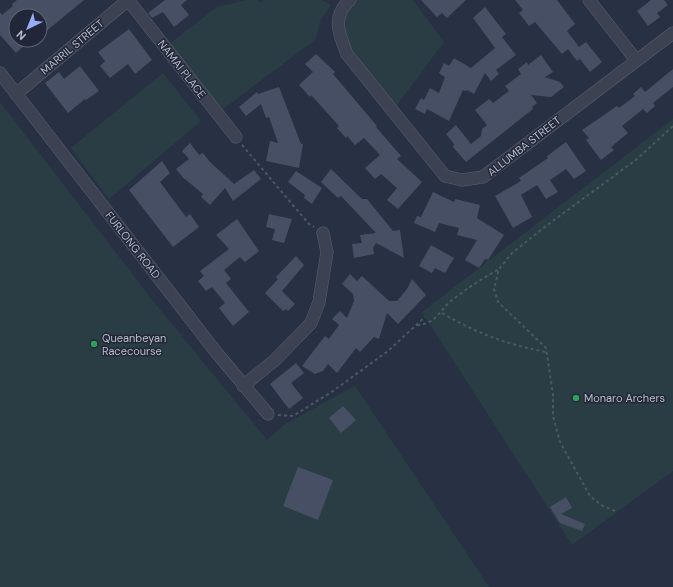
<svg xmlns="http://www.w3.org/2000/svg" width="673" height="587" font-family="'DM Sans',sans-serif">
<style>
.green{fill:#2a3d44}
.building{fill:#474f65}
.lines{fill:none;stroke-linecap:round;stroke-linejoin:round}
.minor-casing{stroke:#5b6070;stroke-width:13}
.path{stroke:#495a60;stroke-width:2;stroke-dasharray:3 3;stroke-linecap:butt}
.minor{stroke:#3d4253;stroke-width:12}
.leisure-dot{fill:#2e9e5b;stroke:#212738;stroke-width:1.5}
.labels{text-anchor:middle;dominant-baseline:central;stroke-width:3;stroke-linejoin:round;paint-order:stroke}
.street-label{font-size:11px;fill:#babecc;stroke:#212738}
.poi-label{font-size:11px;fill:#babecc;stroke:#212738;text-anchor:start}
</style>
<rect width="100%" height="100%" fill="#283043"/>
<g class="green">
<polygon points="246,0 257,0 260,3 264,0 321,0 331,5 320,21 316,39 218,113 165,47 217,7"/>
<polygon points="357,0 413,0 444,42 394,109 344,37 344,19"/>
<polygon points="163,73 201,121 109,199 71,148"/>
<polygon points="0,102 154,302 267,440 285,424 355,386 489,587 0,587"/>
<polygon points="673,119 673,471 572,545 422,312"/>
</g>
<g class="building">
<polygon points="17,0 84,0 44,33 40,28 40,16 31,16 26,10 16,16 9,23 16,33 16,40 21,40 25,45 16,53 0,35 0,12 2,15 13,6 12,4"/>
<polygon points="165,0 187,0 181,5 189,15 174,27 163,12 152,18 148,13"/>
<polygon points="421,0 466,0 447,18 442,13 437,17"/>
<polygon points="515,0 557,0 575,24 567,31 579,47 586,42 602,62 590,72 580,59 577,61 568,49 562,54 535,22 529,26 519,13 523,10"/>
<polygon points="651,0 664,0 668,5 657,13 660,17 648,26 637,11"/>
<polygon points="485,7 506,34 502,37 516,55 496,70 499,74 491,81 485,73 474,94 467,90 466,91 463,90 449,121 427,109 425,114 415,109 421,98 424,100 430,88 439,93 445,77 439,73 444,63 449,66 454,58 471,68 495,48 473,18"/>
<polygon points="129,29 152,60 135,74 128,64 110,78 100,66 105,61 98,52"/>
<polygon points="316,54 335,72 333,74 377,126 376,127 401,156 397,159 422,182 398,209 387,200 397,188 381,174 375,179 365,168 380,155 364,138 355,145 347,136 346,138 337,128 339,126 311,95 310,97 299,85 313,72 305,64"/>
<polygon points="541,55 553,72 545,77 560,82 564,87 551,97 531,95 537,103 532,107 533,109 466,162 453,147 454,144 446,134 456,125 471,144 481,136 482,129 487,125 475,110 489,99 493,103 509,91 505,86 521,74 518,69 527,62 528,65"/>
<polygon points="80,66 99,91 86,100 85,99 68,113 45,83 59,72 64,79"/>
<polygon points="673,69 673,87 653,103 655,106 647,113 643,109 622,126 628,133 611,147 614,150 601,160 586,140 589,138 582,130 617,106 619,108 635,96 633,94 641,87 645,92"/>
<polygon points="279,87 301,144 303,144 299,168 266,161 270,141 278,143 269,117 266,118 261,104 246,116 239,107 257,92 258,94"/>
<polygon points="566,142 586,171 574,179 566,169 550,180 558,192 546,199 537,185 521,195 532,217 513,228 495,196 521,181 519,178 548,158 547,156"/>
<polygon points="190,143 199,155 203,153 210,162 234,184 254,170 261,179 233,201 225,188 210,205 201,197 203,194 185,179 184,179 176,169 189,159 182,151"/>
<polygon points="162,161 170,173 160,182 186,217 190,214 199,227 173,247 129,190"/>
<polygon points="331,169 362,199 367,199 393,231 400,230 404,258 376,243 373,248 374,254 354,258 352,244 362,243 360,235 376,233 341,196 338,198 321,182"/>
<polygon points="296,171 322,188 312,204 304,198 305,195 288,182"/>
<polygon points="433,192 454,202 455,199 480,205 477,218 504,235 488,260 485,259 479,268 465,260 477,240 457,235 459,228 439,223 435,232 414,223 417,216 421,217"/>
<polygon points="269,214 292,219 284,243 272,240 275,229 266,227"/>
<polygon points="237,219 259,251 245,262 240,257 224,270 231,279 226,283 249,312 233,326 219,308 225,303 212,287 206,291 198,281 204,276 200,271 229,249 216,235"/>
<polygon points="431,245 454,258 445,273 435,268 432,273 419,266"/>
<polygon points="296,256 304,265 282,291 295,304 288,311 286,309 283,311 265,293 278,279 276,277"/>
<polygon points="350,274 357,281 362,276 389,301 397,301 407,289 412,279 426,295 398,324 387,313 379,339 374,337 360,352 356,348 337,373 328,364 323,371 315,374 302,366 325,336 329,339 339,325 332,319 340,311 347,318 354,301 353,294 342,284"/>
<polygon points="296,363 304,373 291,383 303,398 289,409 270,384"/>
<polygon points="343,406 356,420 341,433 329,418"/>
<polygon points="298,467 333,480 318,520 283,506"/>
<polygon points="566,497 572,508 561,514 585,524 582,531 560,523 550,507"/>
</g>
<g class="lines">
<defs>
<g id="minor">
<polyline points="128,0 236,137"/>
<path d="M350 0C331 17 339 34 347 54L445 176 462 180 483 177 673 33"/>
<polyline points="589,0 636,60"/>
<polyline points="0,73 216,352 268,414"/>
<polyline points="16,94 128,0"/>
<polyline points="243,386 275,360 311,323 319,302 327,252 323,233"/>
</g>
</defs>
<use href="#minor" class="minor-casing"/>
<g class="path">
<polyline points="242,145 309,224 314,227"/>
<path d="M442 313C478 334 506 344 546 352"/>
<path d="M417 325C436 324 439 311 451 301 466 289 483 278 499 269"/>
<polyline points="278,415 293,416 333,391 388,351 425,317"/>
<polyline points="615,511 601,505 590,496 560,442 553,416 553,395 546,348 498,302 494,289 499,269 512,253 546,226 637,159 673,126"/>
</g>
<use href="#minor" class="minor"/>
</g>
<g class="leisure-dot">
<circle cx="94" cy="344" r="4"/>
<circle cx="576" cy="398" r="4"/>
</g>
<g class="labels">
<g class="street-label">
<text transform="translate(72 47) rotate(-40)">MARRIL STREET</text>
<text transform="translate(182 69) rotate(52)">NAMAI PLACE</text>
<text transform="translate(524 146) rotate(-38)">ALLUMBA STREET</text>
<text transform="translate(133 245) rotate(52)">FURLONG ROAD</text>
</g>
<g class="poi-label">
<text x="102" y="338">Queanbeyan<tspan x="102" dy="13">Racecourse</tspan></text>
<text x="584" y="398">Monaro Archers</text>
</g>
</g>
<g transform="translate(28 28) rotate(223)"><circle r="19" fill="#212738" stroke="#5e6373"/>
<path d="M0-3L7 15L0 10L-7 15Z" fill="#96acf6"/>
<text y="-6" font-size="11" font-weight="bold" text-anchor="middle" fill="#babecc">N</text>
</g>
</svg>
